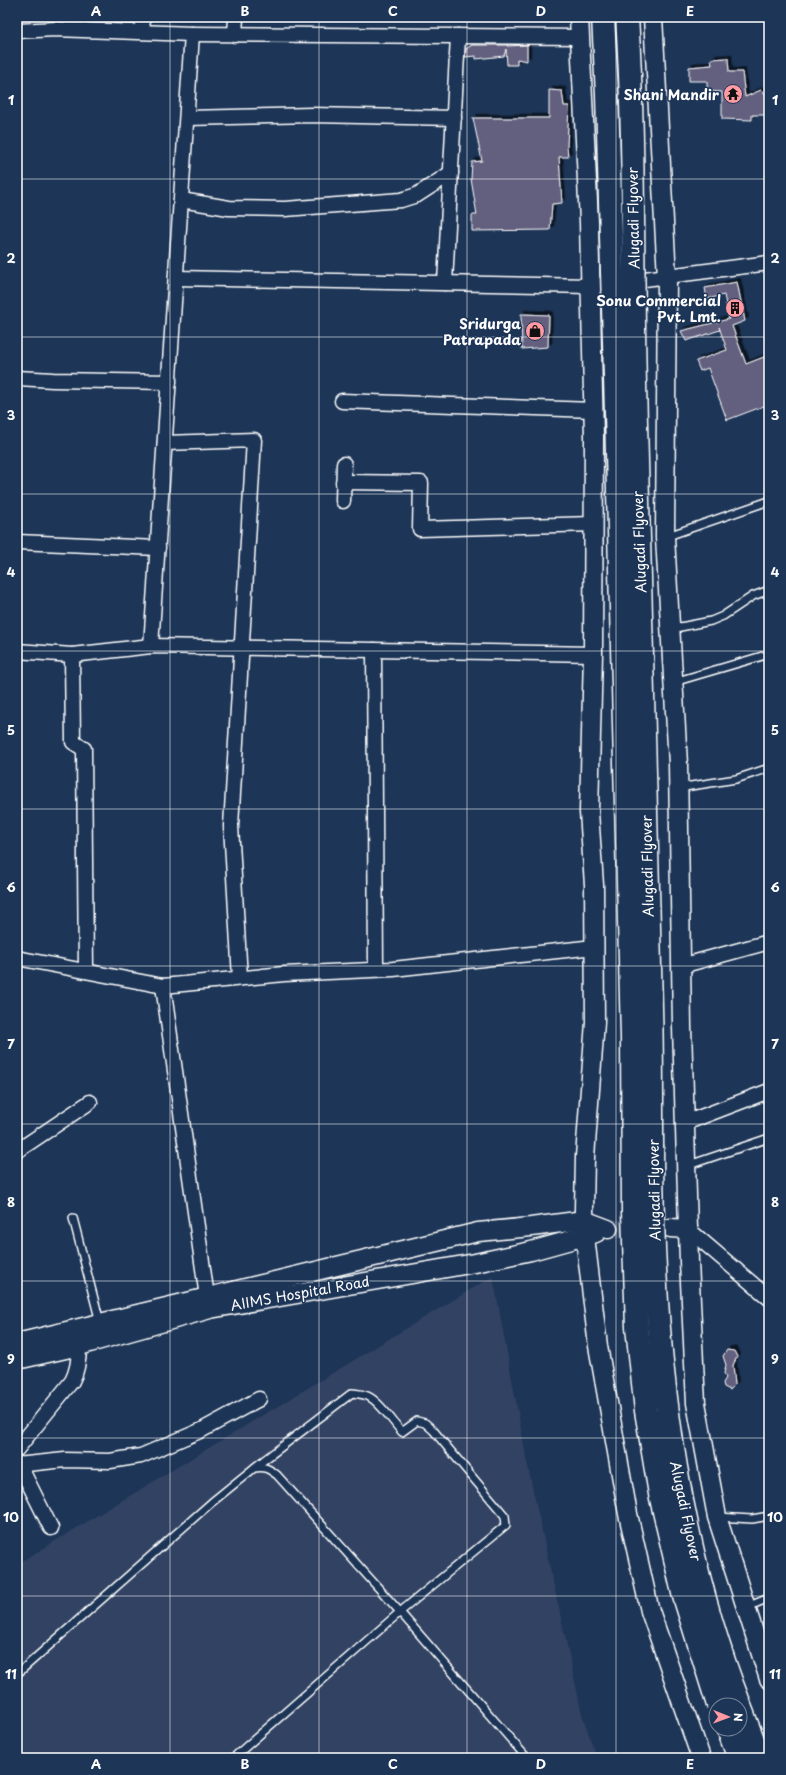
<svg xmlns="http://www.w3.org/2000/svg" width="786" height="1775" font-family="'Playpen Sans',sans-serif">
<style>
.built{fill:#324263}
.building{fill:#63607f;stroke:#fff;filter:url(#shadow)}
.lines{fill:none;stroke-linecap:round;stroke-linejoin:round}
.tertiary-tunnel{stroke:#344968;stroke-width:18;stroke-dasharray:18 9;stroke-linecap:butt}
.service-casing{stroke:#fff;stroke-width:10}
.minor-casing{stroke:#fff;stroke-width:17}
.tertiary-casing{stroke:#fff;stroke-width:21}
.trunk-casing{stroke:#fff;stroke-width:25}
.service{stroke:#1d3557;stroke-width:7}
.minor{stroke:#1d3557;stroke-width:14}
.tertiary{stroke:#1d3557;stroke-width:18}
.trunk{stroke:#1d3557;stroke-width:22}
.trunk-bridge-casing{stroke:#fff;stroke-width:25;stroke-linecap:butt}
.trunk-bridge{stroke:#1d3557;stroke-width:22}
.grid{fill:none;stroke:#fff;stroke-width:1;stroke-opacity:0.55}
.labels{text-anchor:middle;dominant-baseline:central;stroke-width:3;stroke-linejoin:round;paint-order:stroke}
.poi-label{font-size:14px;font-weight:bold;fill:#fff;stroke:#1d3557;text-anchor:end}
.street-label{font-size:14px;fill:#fff;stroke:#1d3557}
.neatline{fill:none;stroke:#fff;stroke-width:1.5}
.grid-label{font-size:13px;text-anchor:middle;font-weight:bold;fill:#fff}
</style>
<defs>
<filter id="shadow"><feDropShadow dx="3.5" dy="-3.5" stdDeviation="0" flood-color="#0009"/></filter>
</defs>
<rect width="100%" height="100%" fill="#1d3557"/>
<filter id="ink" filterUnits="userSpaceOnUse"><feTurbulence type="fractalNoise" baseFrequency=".025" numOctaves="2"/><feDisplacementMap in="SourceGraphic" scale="8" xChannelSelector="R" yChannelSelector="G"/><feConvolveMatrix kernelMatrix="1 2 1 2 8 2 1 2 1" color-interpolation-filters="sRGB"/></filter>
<g filter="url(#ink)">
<polygon class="built" points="493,1276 528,1467 582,1714 597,1758 17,1758 17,1564"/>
<g class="building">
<polygon points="472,45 508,45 507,46 527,45 527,61 517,59 517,65 507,65 506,49 504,56 476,59 476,56 465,57 466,49"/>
<polygon points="728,58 729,72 742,72 745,97 761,90 768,96 769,103 766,106 767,115 752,115 752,120 722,119 722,92 707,91 707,81 689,81 689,67 712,65 711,59"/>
<polygon points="549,90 562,91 564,106 569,106 567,146 568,157 559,157 562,203 552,204 550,230 472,231 472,215 477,215 471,179 472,162 482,161 473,118 549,118"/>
<polygon points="737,282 745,321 732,326 746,364 769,355 769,404 727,420 708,368 700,371 696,361 727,350 719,327 720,330 686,341 681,331 729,319 724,295 707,299 705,288"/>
<polygon points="521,314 549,315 548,347 522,349"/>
<polygon points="727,1350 734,1351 737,1357 733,1365 735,1385 730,1390 724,1387 723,1383 726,1378 724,1373 726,1365 723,1356"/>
</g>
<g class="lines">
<polyline class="tertiary-tunnel" points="608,1229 647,1229"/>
<defs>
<g id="service">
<polyline points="665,537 769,501"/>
<polyline points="670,629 711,621 723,616 753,596 769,590"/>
<polyline points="674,682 769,654"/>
<polyline points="678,788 736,779 769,768"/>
<polyline points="686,1166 769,1138"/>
<polyline points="73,1218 100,1322"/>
<polyline points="717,1517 752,1519 769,1516"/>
<polyline points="747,1607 769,1598"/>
<path d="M17 1674 212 1502 254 1468C265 1466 269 1469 277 1475L400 1612 527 1758"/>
<path d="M233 1758 400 1612 506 1525 505 1516 433 1430 425 1423 417 1421 402 1432C393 1422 382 1405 371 1398 366 1394 358 1394 352 1393L255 1467"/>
</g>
<g id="minor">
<polyline points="17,31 55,29 192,34 151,646"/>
<polyline points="142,31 143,17"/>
<polyline points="192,34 580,37"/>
<polyline points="235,35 236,17"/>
<polyline points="187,118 312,115 454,118"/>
<polyline points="181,200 229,208 285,209 401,200 417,195 451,173"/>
<polyline points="176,278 590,286 769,263"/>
<polyline points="445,283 458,36"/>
<polyline points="17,378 53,380 169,382"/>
<polyline points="342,401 593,410"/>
<polyline points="165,443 254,440 231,826 240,978"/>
<polyline points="343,482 421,483 420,529 594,524"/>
<polyline points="343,501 344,464"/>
<polyline points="17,542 158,548"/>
<polyline points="374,650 376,969"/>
<polyline points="17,651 72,655 151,646 593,654"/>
<polyline points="72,655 73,742 84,749 86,971"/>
<polyline points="17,958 163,986"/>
<polyline points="681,966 769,942"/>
<polyline points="685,1123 769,1091"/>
<polyline points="17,1151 90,1102"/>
<polyline points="688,1229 769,1298"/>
<polyline points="207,1297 163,986 284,974 393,969 594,947"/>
<path d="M17 1449 72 1381C78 1370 79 1359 79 1346"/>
<polyline points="19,1464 51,1528"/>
<polyline points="17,1465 65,1460 110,1461 141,1456 202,1430 259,1399"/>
</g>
<g id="tertiary">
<polyline points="579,17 589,222 594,436 593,654 589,812 594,885 595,1022 585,1157 584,1210 585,1237 598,1346 628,1514 650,1611 701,1758"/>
<polyline points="653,17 667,277 665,537 678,764 682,1027 689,1262 696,1403 717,1517 769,1679"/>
<polyline points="670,1228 688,1229"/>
<polyline points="17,1343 478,1232 531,1227 584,1220 608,1229"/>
<polyline points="17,1360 79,1346 210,1309 475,1263 531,1251 596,1233"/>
</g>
<g id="trunk">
<polyline points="740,1706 760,1758"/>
<polyline points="728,1729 739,1758"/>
</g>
</defs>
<use href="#service" class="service-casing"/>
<use href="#minor" class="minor-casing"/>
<use href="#tertiary" class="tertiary-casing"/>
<use href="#trunk" class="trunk-casing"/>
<use href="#service" class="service"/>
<use href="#minor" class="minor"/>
<use href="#tertiary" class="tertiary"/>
<use href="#trunk" class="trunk"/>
<defs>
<g id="trunk-bridge">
<polyline points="603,17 607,95 616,413 632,1037 633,1212 637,1327 646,1411 660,1494 683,1593 718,1705"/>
<path d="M627 17C635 139 632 261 635 384 639 591 646 799 651 1007 653 1078 651 1149 653 1220 658 1384 680 1551 740 1705"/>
</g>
</defs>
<use href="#trunk-bridge" class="trunk-bridge-casing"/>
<use href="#trunk-bridge" class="trunk-bridge"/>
</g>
</g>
<path class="grid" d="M170 17V1758M319 17V1758M467 17V1758M616 17V1758M17 179H769M17 337H769M17 494H769M17 651H769M17 809H769M17 966H769M17 1124H769M17 1281H769M17 1438H769M17 1596H769"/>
<defs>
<symbol id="temple-disc" viewBox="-11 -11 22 22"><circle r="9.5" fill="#ff9aa2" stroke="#1d3557"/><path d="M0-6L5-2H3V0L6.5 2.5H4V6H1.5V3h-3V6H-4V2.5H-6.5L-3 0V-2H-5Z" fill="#111"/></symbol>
<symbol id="building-disc" viewBox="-11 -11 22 22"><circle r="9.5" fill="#ff9aa2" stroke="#1d3557"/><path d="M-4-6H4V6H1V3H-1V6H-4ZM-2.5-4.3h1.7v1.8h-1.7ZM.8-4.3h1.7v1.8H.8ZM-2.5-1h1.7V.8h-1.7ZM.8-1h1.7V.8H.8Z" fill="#111"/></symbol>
<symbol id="shop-disc" viewBox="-11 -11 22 22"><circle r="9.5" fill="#ff9aa2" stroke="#1d3557"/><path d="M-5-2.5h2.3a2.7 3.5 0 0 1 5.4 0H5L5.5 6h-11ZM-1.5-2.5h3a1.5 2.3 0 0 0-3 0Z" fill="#111"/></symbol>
</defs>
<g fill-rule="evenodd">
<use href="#temple-disc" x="722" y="83" width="22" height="22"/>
<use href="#building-disc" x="724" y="297" width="22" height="22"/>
<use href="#shop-disc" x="524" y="320" width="22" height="22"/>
</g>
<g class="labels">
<g class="poi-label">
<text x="719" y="94">Shani Mandir</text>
<text x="721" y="300">Sonu Commercial<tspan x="721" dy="16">Pvt. Lmt.</tspan></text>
<text x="521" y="323">Sridurga<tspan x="521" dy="16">Patrapada</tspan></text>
</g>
<g class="street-label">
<text transform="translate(633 218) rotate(-91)">Alugadi Flyover</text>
<text transform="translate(639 542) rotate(-92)">Alugadi Flyover</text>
<text transform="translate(647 866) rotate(-91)">Alugadi Flyover</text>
<text transform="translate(654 1190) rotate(-91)">Alugadi Flyover</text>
<text transform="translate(300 1293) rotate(-10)">AIIMS Hospital Road</text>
<text transform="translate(686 1511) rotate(78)">Alugadi Flyover</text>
</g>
</g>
<rect width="786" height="1775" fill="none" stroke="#1d3557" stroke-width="44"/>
<g transform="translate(728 1717) rotate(91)"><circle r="19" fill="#1d3557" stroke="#77869a"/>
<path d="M0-3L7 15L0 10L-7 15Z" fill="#ff9aa2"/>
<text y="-6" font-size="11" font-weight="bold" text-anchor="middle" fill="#ffffff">N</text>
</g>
<rect x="22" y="22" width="742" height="1731" class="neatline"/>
<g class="grid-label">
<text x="96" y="16">A</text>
<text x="245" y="16">B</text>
<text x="393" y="16">C</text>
<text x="541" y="16">D</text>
<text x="690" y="16">E</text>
<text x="11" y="105">1</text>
<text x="775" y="105">1</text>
<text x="11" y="263">2</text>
<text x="775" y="263">2</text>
<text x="11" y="420">3</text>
<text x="775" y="420">3</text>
<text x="11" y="577">4</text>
<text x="775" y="577">4</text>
<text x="11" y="735">5</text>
<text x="775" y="735">5</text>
<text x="11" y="892">6</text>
<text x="775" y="892">6</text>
<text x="11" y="1049">7</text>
<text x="775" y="1049">7</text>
<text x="11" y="1207">8</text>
<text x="775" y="1207">8</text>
<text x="11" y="1364">9</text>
<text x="775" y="1364">9</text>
<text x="11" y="1522">10</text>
<text x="775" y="1522">10</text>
<text x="11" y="1679">11</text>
<text x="775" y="1679">11</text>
<text x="96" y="1769">A</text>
<text x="245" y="1769">B</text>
<text x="393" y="1769">C</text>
<text x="541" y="1769">D</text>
<text x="690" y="1769">E</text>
</g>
</svg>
